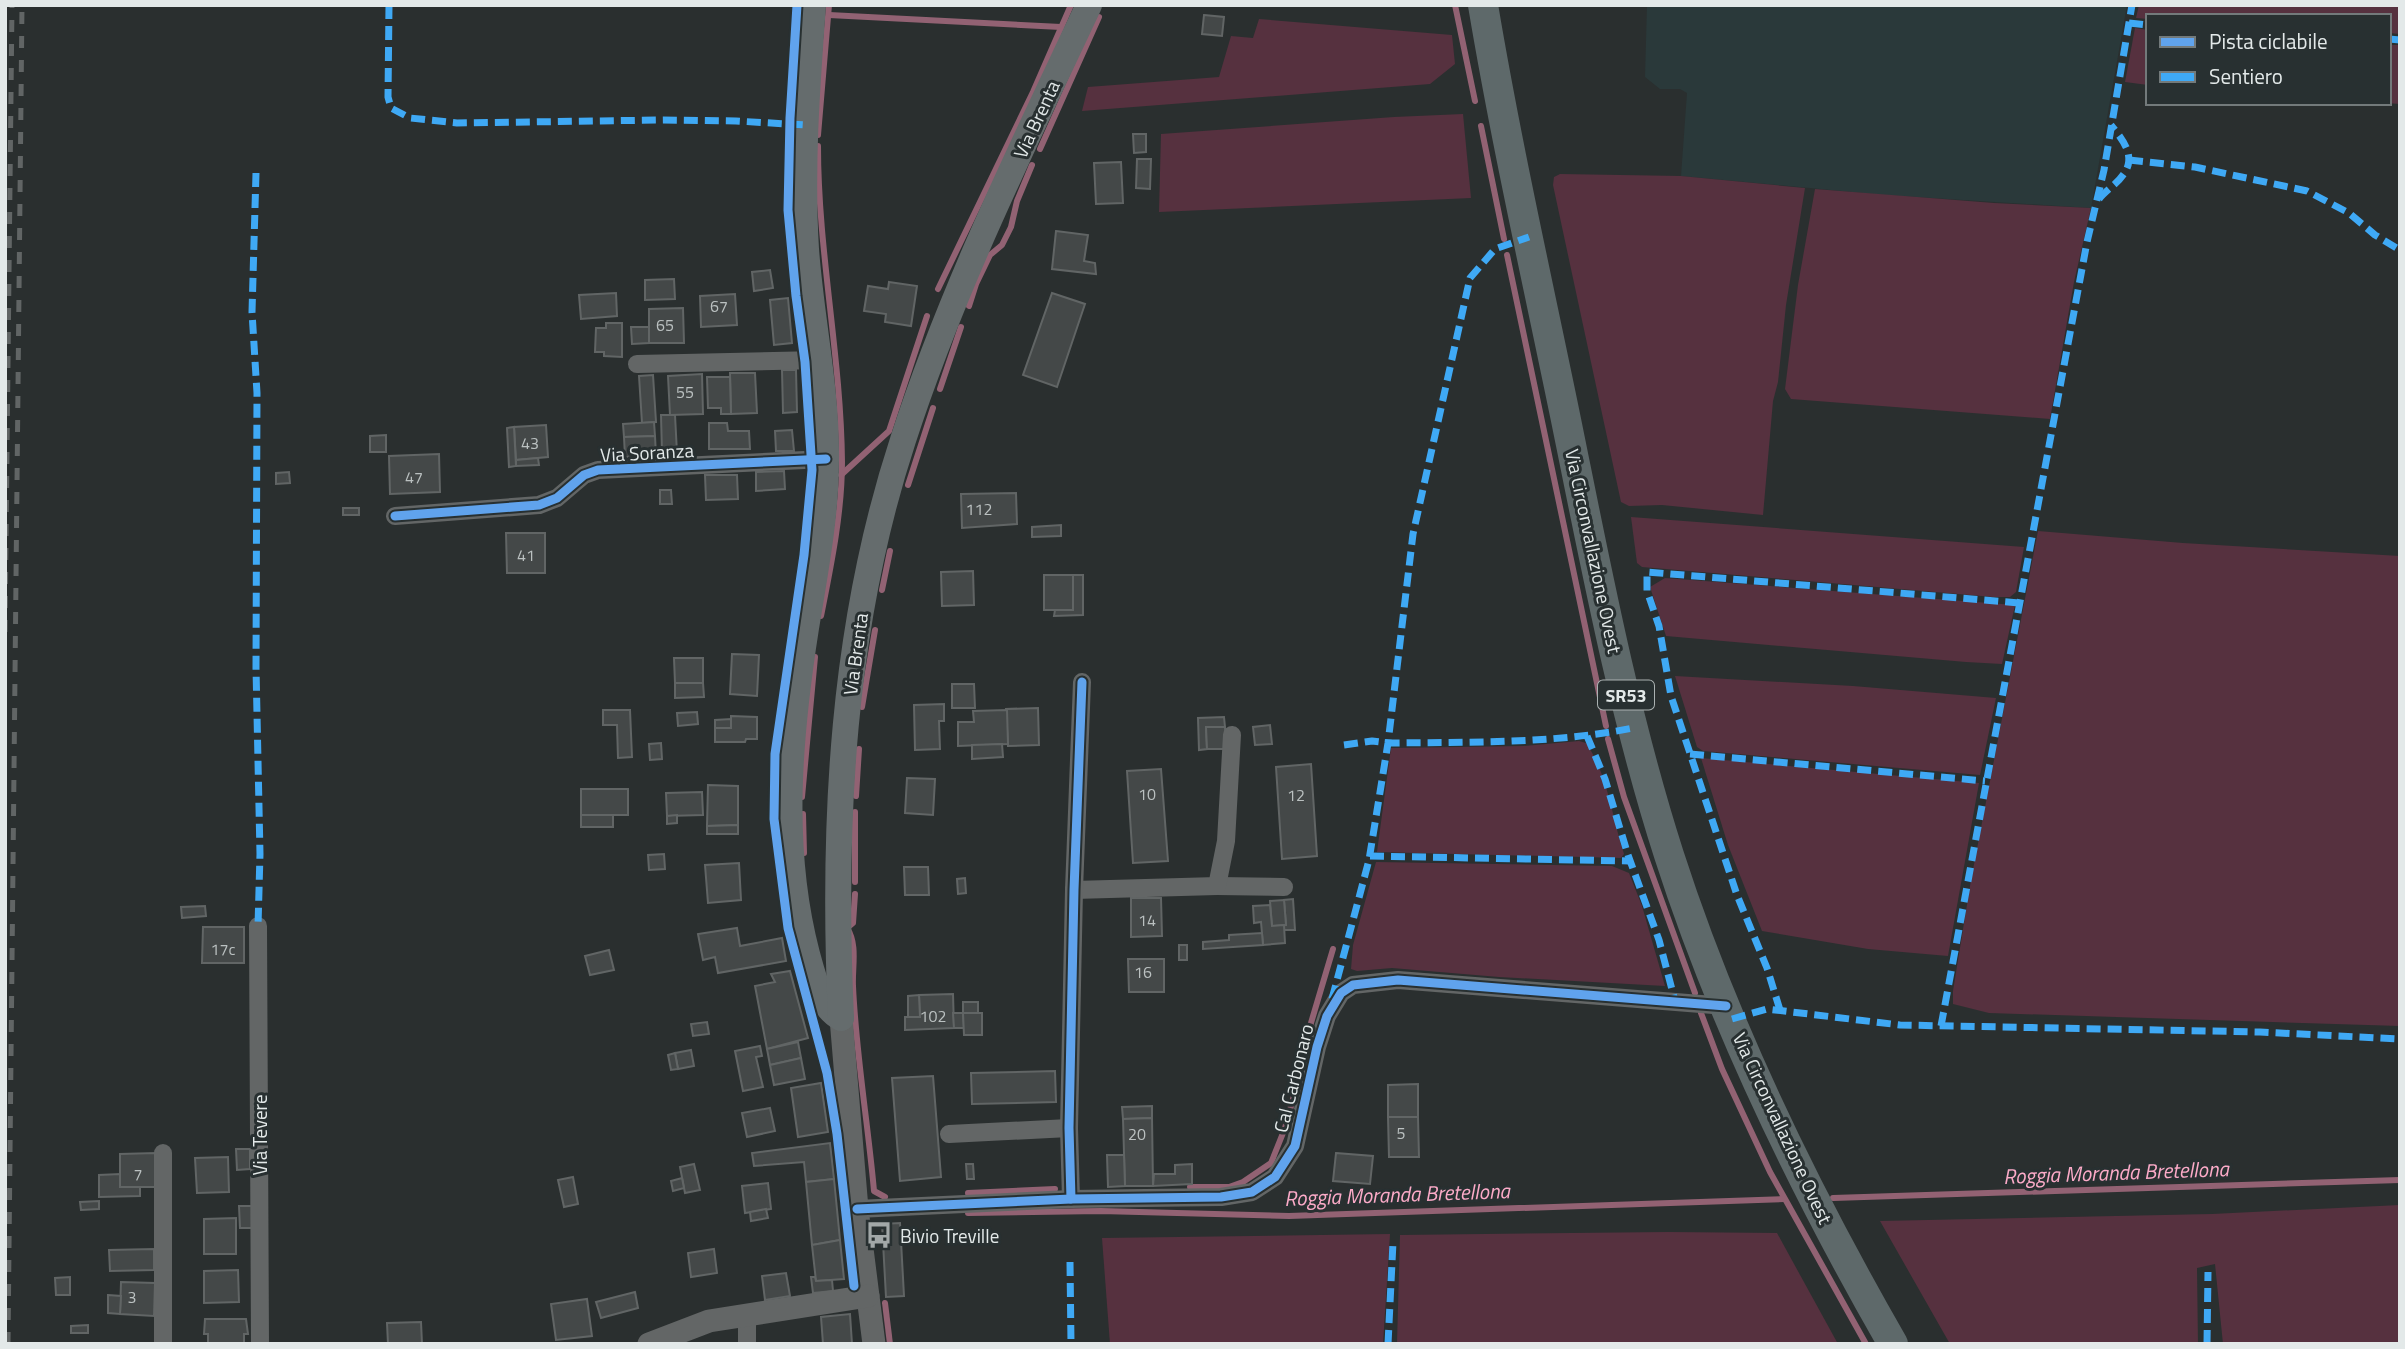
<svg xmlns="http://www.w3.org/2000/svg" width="2405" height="1349" font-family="'Titillium Web',sans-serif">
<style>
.built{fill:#2a393a}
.green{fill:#56313f}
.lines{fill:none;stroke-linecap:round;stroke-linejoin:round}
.stream{stroke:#926273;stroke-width:6}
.building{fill:#444848;stroke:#616565;stroke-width:2}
.minor{stroke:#636666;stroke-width:18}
.tertiary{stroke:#636666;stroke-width:23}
.secondary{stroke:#656c6d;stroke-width:26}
.primary{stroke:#5e696a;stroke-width:30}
.rail{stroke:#616565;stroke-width:5;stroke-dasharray:12 12;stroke-linecap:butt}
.quiet{stroke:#3fa9f5;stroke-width:7;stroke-dasharray:14 7;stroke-linecap:butt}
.cycleway-casing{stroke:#283031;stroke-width:13}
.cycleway{stroke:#60a3ed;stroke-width:9}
.labels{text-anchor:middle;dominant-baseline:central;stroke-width:6;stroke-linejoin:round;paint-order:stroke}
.number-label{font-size:16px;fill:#bbc1c1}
.shield{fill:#283031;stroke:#abb2b2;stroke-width:2}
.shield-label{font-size:18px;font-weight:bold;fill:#e3e9e9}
.street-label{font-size:19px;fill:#e3e9e9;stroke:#283031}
.poi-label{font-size:19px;fill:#e3e9e9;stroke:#283031;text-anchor:start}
.water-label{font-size:21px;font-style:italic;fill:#fcabc8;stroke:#283031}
</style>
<rect width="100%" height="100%" fill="#2a2f2f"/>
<polygon class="built" points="1647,5 2127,5 2091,208 1884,195 1681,176 1687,93 1680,89 1660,89 1645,77"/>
<g class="green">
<polygon points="2139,5 2400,5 2400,34 2389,33 2389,16 2148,16 2148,19 2136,18"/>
<polygon points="1259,19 1452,35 1455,64 1430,84 1082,111 1088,87 1219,77 1231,36 1253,38"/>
<polygon points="2135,28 2148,30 2148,85 2125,82"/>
<polygon points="2389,45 2400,45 2400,104 2386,103 2389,103"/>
<polygon points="1463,114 1471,198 1159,212 1161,134 1394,117"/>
<polygon points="1560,174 1681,176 1805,188 1786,305 1778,382 1773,401 1763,515 1662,505 1629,506 1621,502 1553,185 1554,177"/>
<polygon points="1815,189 1994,203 2091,208 2074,282 2050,419 1791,399 1785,389 1798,285"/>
<polygon points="1631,517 2024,547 2016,592 2010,597 1993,597 1642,567 1637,563"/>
<polygon points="2038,531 2183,543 2400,556 2400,1026 1989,1013 1953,1004 1953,991 1971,880"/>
<polygon points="1665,578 2015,605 2002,664 1966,662 1666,636 1650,587"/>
<polygon points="1675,676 1853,686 1996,698 1980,775 1703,751 1697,747"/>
<path d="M1579 741 1586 743C1608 774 1612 818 1624 854L1621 858 1377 852 1391 748 1523 746Z"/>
<polygon points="1701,758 1979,783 1948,956 1868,949 1762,931 1728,845"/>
<polygon points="1376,862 1612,866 1629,873 1642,906 1665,986 1499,977 1392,968 1357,971 1351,969 1353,945"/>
<polygon points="2400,1205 2400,1344 2223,1344 2215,1264 2197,1268 2198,1344 1950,1344 1880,1221 2212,1214"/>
<polygon points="1668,1232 1777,1233 1838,1344 1397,1344 1400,1235"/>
<polygon points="1390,1234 1383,1344 1110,1344 1102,1238"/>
</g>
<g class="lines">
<g class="stream">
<polyline points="1455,5 1475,101"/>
<polyline points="829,15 1061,27"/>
<polyline points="1481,126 1504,239"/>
<polyline points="818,135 829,5"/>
<path d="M818 146C818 252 841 356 842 462 842 513 831 566 821 616"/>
<polyline points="1040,149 1099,17"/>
<polyline points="1507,255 1606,726"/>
<polyline points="938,289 1033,92 1071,5"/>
<polyline points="969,306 976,284 990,255 1002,245 1011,227 1017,201 1032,165"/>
<polyline points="940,389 961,327"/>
<polyline points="841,475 889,431 927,316"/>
<polyline points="908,485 933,408"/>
<polyline points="882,590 890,551"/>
<polyline points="862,707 875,630"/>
<polyline points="1608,739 1624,797 1695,993"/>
<polyline points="856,796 859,749"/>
<polyline points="802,797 815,657"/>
<polyline points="855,812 855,882"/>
<polyline points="803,814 804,853"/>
<path d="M855 894 853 923 847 928C858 945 852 967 853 986 856 1055 868 1123 874 1191L885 1197"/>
<polyline points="1701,1013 1722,1069 1770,1172 1866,1344"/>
<polyline points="1308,1033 1333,949"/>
<polyline points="1300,1070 1304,1050"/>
<polyline points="1190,1187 1229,1187 1243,1182 1271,1163 1285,1128 1296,1088"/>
<polyline points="968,1193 1055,1189"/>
<polyline points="1833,1198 2400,1180"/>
<polyline points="968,1213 1101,1211 1289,1216 1784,1199"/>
<polyline points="885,1303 890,1344"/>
</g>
</g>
<g class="building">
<polygon points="1204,15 1224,17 1222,36 1202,34"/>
<polygon points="1133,134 1146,134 1146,152 1134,153"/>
<polygon points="1137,159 1151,159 1150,189 1136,188"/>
<polygon points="1121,162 1123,203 1096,204 1094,163"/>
<polygon points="1056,231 1088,235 1084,261 1095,263 1096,274 1052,269"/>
<polygon points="770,270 773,288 754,291 752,272"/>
<polygon points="674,279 675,299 645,300 645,280"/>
<polygon points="889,282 917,286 911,326 885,322 886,314 864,311 868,286 888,289"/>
<polygon points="616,293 617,316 581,319 579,295"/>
<polygon points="1052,293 1085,304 1057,387 1023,375"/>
<polygon points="735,294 737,325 701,327 700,296"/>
<polygon points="788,298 792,343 774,345 770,300"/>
<polygon points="683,308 684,343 649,343 649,309"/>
<polygon points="606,323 622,323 622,357 604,356 604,352 595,352 596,328 606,328"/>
<polygon points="631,327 649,327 649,343 632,344"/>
<polygon points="782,370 796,370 797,412 783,413"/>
<polygon points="730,373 755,373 757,413 731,414"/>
<polygon points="702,374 703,414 670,415 668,376"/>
<polygon points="653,375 656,422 642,423 639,376"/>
<polygon points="707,377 730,377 731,414 721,414 721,408 708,408"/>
<polygon points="661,415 675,415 677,453 662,453"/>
<polygon points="654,422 655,436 624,437 623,424"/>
<polygon points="709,423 727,423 728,431 749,431 750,449 709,449"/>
<polygon points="546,425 548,457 516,460 514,427"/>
<polygon points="514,427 516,466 509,467 507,428"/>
<polygon points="792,430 794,451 776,451 775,431"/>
<polygon points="386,435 386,452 370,452 370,436"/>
<polygon points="655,436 656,456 625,457 624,437"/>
<polygon points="439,454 440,492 390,494 389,456"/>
<polygon points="538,458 539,465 516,466 516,460"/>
<polygon points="784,471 785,489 756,491 756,472"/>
<polygon points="289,472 290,483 276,484 276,473"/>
<polygon points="705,475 737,475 738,499 706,500"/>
<polygon points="660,490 671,490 672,504 660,504"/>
<polygon points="1016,493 1017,524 962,528 961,494"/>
<rect x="343" y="508" width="16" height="7"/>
<polygon points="1061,525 1061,536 1032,537 1032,527"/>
<polygon points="506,533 545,533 545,573 507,573"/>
<polygon points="973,571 974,605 942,606 941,572"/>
<rect x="1044" y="575" width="29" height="35"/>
<polygon points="1073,575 1083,575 1083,615 1054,616 1055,610 1073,610"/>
<polygon points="732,654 759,655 757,696 730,694"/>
<polygon points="674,658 703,658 703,683 675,683"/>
<polygon points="675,683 703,683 704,697 675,698"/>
<polygon points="952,684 974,684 975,708 952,708"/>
<polygon points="944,704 944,721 939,721 940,749 915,750 914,705"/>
<polygon points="1038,708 1039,745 1008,746 1006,709"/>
<polygon points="603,710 630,710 632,757 618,758 617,725 603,725"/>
<polygon points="1007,710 1008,744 958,746 958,722 974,722 973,711"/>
<polygon points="697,712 698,724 678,726 677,713"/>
<polygon points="731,716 757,717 757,739 746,739 745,742 715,742 715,728 731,728"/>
<polygon points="1224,717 1225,727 1206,727 1207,749 1199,750 1198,718"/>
<polygon points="731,719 731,728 715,728 715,720"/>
<polygon points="1270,725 1272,744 1255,745 1253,727"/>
<polygon points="1206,727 1225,727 1226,749 1207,749"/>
<polygon points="661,743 662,759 650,760 649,744"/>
<polygon points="1002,744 1003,757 972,759 972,745"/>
<polygon points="1311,764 1317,856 1282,859 1276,767"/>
<polygon points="1161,769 1168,861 1133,863 1127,771"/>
<polygon points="907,778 935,779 933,815 905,813"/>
<polygon points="708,785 738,786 738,825 707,826"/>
<rect x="581" y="789" width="47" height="26"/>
<polygon points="702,792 703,815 667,816 666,793"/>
<rect x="581" y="815" width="32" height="12"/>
<polygon points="677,815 677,823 667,824 667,816"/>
<polygon points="738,825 738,834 707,834 707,826"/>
<polygon points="664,854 665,869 649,870 648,855"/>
<polygon points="739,863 741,900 708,903 705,865"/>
<polygon points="904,867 928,867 929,895 905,895"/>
<polygon points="965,878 966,893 958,894 957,879"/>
<polygon points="1131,898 1161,898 1162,936 1131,937"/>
<polygon points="1293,899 1295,930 1284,930 1284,925 1286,925 1284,900"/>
<polygon points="1284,900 1286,925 1272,926 1270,901"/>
<polygon points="1270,905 1272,926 1284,925 1285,943 1263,945 1261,922 1254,923 1253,906"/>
<polygon points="205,906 206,916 182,918 181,907"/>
<polygon points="203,927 244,927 244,963 202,963"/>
<polygon points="737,928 740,946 782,938 786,961 718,973 715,957 703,960 698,934"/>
<polygon points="1262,933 1263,945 1203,949 1203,942 1229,940 1229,935"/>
<rect x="1179" y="945" width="8" height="15"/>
<polygon points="609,950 614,970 590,975 585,956"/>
<polygon points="1128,959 1164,959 1164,992 1129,992"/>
<polygon points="790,971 808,1038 767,1049 755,986 775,982 771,974"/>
<polygon points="953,994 954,1028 905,1030 905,1017 920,1017 919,995"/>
<polygon points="919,995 920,1017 908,1017 908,996"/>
<rect x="963" y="1002" width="15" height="11"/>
<polygon points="953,1013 963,1013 964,1028 954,1028"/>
<polygon points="963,1013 982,1013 982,1035 964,1035"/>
<polygon points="707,1022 709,1034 693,1036 691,1024"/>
<polygon points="798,1042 801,1058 770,1065 767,1049"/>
<polygon points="760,1046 762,1056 756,1057 763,1087 743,1091 735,1051"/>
<polygon points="691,1050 694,1066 678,1069 675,1053"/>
<polygon points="675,1053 678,1069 671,1070 668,1055"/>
<polygon points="801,1058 805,1079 774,1085 770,1065"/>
<polygon points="1055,1071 1056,1102 972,1104 971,1073"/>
<polygon points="933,1076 941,1177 900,1181 892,1078"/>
<polygon points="821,1083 828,1132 798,1137 791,1088"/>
<polygon points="1418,1084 1418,1117 1388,1117 1388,1085"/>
<polygon points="1152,1106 1152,1118 1123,1119 1122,1107"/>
<polygon points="770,1108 775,1131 747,1137 742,1113"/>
<polygon points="1388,1117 1418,1117 1419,1157 1389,1157"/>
<polygon points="1152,1118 1153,1186 1125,1186 1123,1119"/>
<polygon points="830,1143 834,1179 806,1182 804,1162 754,1166 752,1153"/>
<polygon points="236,1149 250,1149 250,1169 237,1170"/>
<polygon points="156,1153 157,1187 120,1187 120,1154"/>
<polygon points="1336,1153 1373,1156 1370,1184 1333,1181"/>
<polygon points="1107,1155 1124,1155 1125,1186 1108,1187"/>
<polygon points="228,1157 229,1192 197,1193 195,1158"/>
<polygon points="694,1164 700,1190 685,1193 680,1167"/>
<polygon points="966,1164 973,1164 974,1179 967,1179"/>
<polygon points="1192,1164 1192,1184 1153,1186 1154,1174 1175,1174 1175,1165"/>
<polygon points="120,1174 120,1187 140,1187 140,1196 99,1197 99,1175"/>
<polygon points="573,1177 578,1204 564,1207 558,1180"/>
<polygon points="682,1178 684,1188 673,1191 671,1181"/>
<polygon points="834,1179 840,1240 812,1245 806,1182"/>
<polygon points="768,1183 771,1209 745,1213 742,1186"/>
<polygon points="99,1201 99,1209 81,1210 80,1202"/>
<polygon points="239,1206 252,1206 252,1228 240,1228"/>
<polygon points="766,1209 768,1218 751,1221 750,1212"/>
<polygon points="236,1218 236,1254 204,1254 204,1219"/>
<polygon points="900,1223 904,1296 886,1297 882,1224"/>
<polygon points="840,1240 844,1279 816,1281 812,1245"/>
<polygon points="154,1249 154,1270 110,1271 109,1250"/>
<polygon points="714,1249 717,1273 691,1277 688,1253"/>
<polygon points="238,1270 239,1302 204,1303 204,1271"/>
<polygon points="786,1273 790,1296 765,1300 762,1276"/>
<polygon points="70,1277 70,1295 56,1295 55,1278"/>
<polygon points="811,1277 815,1277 816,1281 832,1280 833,1291 813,1293"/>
<polygon points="121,1282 155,1283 154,1316 120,1314"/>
<polygon points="635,1292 638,1308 601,1318 596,1302"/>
<polygon points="108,1295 121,1296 120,1314 108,1313"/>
<polygon points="587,1299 592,1336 556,1340 551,1304"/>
<polygon points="850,1314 852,1344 823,1344 821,1317"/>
<polygon points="205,1319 246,1319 248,1334 244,1334 244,1344 208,1344 208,1334 204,1334"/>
<polygon points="421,1322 422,1344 388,1344 387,1323"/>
<polygon points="88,1325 88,1333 71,1333 71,1326"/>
</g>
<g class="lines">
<g class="minor">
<polyline points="637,364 819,360"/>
<polyline points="395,516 539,505 557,498 584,475 598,470 826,459"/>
<polyline points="1217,886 1284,887"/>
<polyline points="1074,890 1217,886 1226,841 1232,735"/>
<polyline points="258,926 260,1344"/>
<polyline points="949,1134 1069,1128"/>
<polyline points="1071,1199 1069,1128 1074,890 1082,682"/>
<polyline points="857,1209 1071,1199 1221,1197 1252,1192 1275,1177 1295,1146 1317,1047 1327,1016 1341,993 1353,985 1398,980 1726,1006"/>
<polyline points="163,1344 163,1153"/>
<polyline points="747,1344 747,1315"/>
</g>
<g class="tertiary">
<polyline points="841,1018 857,1209 874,1344"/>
<polyline points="649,1344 709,1321 868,1296"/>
</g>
<g class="secondary">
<path d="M813 5C807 87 801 167 806 249 811 319 827 389 826 460 826 517 815 572 806 628 789 736 779 848 807 954 813 976 820 1007 841 1018"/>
<path d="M841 1018C832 823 842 626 903 440 952 289 1022 148 1089 5"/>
</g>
<path class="primary" d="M1483 5C1506 142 1537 279 1565 415 1595 562 1623 712 1669 855 1724 1026 1804 1189 1893 1344"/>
<g class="rail">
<polyline points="5,632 12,5"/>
<polyline points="8,1344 22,5"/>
</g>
<g class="quiet">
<polyline points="389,5 388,97 391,108 410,118 457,123 663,120 736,121 805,125"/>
<polyline points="2129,23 2148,25"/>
<polyline points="2389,39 2400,40"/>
<polyline points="2129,160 2195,167 2307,191 2349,213 2375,235 2400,250"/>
<polyline points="256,173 252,312 257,393 256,668 260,854 258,926"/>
<path d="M2099 199C2106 190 2117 184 2123 175 2137 157 2123 140 2111 125"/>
<polyline points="1587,736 1605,779 1628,855 1659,940 1675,1001"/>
<path d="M1344 745 1372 741 1388 743C1470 742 1552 744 1633 728"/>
<polyline points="1690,754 1985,781"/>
<polyline points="1370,856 1630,861"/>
<polyline points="1332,999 1369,860 1388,743 1413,534 1470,278 1495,249 1529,237"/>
<polyline points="1780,1010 1767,968 1737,895 1671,696 1659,626 1647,591 1647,572 2019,603"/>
<polyline points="1732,1019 1767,1009 1900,1025 2260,1032 2400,1039"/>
<polyline points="1941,1026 2087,242 2104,170 2132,5"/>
<polyline points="1070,1262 1071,1344"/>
<polyline points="1388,1344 1393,1242"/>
<polyline points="2207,1344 2208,1272"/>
</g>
<defs>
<g id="cycleway">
<polyline points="797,5 790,118 788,210 796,296 805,362 812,470 804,555 775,754 774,819 788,928 827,1073 837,1134 854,1286"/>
<polyline points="395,516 539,505 557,498 584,475 598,470 826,459"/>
<polyline points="1071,1199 1069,1128 1074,890 1082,682"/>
<polyline points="857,1209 1071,1199 1221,1197 1252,1192 1275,1177 1295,1146 1317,1047 1327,1016 1341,993 1353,985 1398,980 1726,1006"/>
</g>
</defs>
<use href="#cycleway" class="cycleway-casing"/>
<use href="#cycleway" class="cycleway"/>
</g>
<defs>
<symbol id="bus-bare" viewBox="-9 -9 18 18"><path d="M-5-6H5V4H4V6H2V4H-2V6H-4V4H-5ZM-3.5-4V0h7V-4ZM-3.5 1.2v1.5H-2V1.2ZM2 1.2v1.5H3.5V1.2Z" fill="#a2a8a8" stroke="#283031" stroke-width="2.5" paint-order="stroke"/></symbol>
</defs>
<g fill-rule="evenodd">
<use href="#bus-bare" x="860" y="1216" width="38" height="38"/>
</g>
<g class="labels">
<g class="number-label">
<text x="719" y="306">67</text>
<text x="665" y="325">65</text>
<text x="685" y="392">55</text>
<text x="530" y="443">43</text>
<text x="414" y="477">47</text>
<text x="979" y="509">112</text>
<text x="526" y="555">41</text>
<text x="1147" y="794">10</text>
<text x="1296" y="795">12</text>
<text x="1147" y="920">14</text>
<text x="223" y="949">17c</text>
<text x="1143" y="972">16</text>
<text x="933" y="1016">102</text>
<text x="1401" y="1133">5</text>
<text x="1137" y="1134">20</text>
<text x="138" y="1174">7</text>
<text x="132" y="1297">3</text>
</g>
<rect class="shield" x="1598" y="680.5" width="56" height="29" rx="5"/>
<g class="shield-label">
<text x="1626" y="695">SR53</text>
</g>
<g class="street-label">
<text transform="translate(1036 119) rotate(-65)">Via Brenta</text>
<text transform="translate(647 452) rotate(-3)">Via Soranza</text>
<text transform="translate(1594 551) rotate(78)">Via Circonvallazione Ovest</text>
<text transform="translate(855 654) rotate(-82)">Via Brenta</text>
<text transform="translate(1293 1078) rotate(-76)">Cal Carbonaro</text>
<text transform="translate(1783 1128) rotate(65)">Via Circonvallazione Ovest</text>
<text transform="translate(259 1135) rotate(-90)">Via Tevere</text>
</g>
<g class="poi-label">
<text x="900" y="1235">Bivio Treville</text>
</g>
<g class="water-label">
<text transform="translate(2116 1172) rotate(-2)">Roggia Moranda Bretellona</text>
<text transform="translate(1397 1194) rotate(-2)">Roggia Moranda Bretellona</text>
</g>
</g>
<rect width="2405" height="1349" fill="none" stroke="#e3e9e9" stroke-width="14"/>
<rect x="2146" y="14" width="245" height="91" fill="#283031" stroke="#737a7b" stroke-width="2"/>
<rect x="2160" y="37" width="35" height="10" fill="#60a3ed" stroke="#737a7b" stroke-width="2"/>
<text x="2209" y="49" font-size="21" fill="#e3e9e9">Pista ciclabile</text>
<rect x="2160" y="72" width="35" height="10" fill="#3fa9f5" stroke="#737a7b" stroke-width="2"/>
<text x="2209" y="84" font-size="21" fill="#e3e9e9">Sentiero</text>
</svg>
